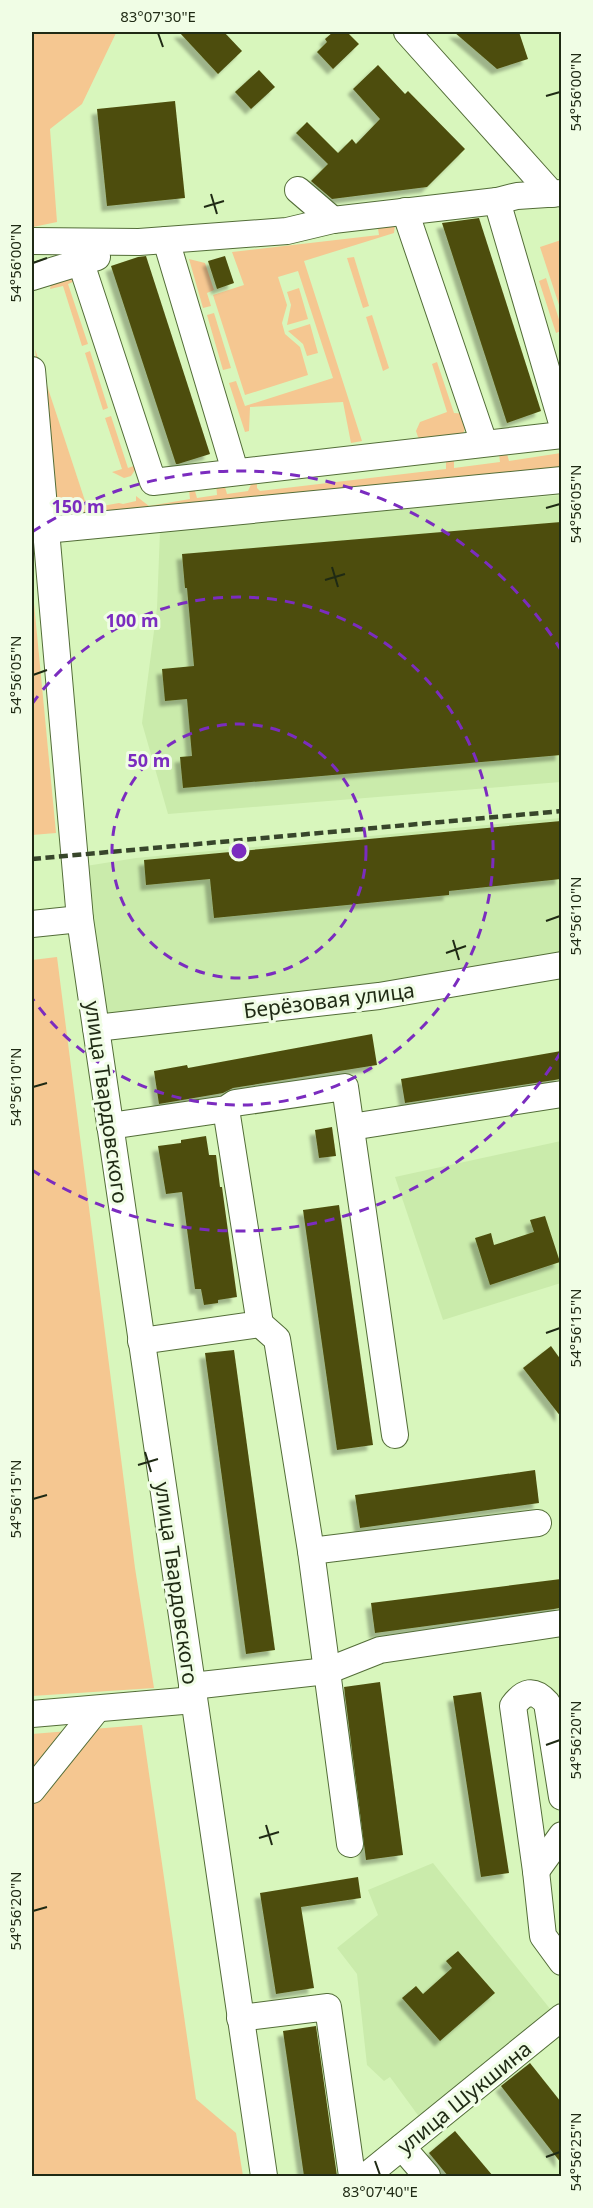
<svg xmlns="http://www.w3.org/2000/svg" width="593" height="2208" font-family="'Noto Sans',sans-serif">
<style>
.built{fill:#caebab}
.green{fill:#f5c791}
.building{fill:#4d4e0c;filter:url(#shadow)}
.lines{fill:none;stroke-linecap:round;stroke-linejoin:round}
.minor-casing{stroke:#536d38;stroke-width:28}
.minor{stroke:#fff;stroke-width:26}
.rail{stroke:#38462b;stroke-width:4.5;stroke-dasharray:9 4.5;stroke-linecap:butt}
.ticks{fill:none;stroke:#1f2a14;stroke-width:2}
.ring{fill:none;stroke:#7b2cbf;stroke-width:3;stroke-dasharray:10 8}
.labels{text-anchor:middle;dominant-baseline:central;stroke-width:6;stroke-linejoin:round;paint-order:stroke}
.street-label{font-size:21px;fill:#1f2a14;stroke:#f0fde5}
.centre{fill:#7b2cbf;stroke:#f0fde5;stroke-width:3}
.ring-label{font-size:18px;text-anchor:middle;font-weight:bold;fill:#7b2cbf;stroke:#f0fde5;stroke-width:6;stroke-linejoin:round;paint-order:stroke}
.neatline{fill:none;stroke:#1f2a14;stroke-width:2}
.ticks-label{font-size:15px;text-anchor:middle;fill:#1f2a14}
</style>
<defs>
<filter id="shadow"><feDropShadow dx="-5.5" dy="5.5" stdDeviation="1.5" flood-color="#0004"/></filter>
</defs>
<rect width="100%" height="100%" fill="#d8f6bc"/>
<g class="built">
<polygon points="561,495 561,782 168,814 142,723 157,608 160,531"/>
<polygon points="561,818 561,959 107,1020 86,866 136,858"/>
<polygon points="561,1141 561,1283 443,1320 395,1177"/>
<polygon points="433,1863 551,2010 420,2118 390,2077 384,2081 367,2065 357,1974 337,1948 378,1915 368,1890"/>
</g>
<g class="green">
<polygon points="32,32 115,32 116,33 82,104 50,129 57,222 33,227"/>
<polygon points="377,222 395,225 394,233 304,261 362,441 351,443 343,402 250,407 249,431 245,432 229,383 236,381 245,406 333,378 298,271 278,277 287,305 282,323 285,334 300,347 308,375 245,395 213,295 244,285 232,252 379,235"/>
<polygon points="561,240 562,240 561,311 540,247"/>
<polygon points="354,257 369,306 363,308 347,258"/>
<polygon points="189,259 205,263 214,290 207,293 211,306 203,308"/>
<polygon points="57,274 80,279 68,284 88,344 82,346 63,286 50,289 52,280"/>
<polygon points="546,278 561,326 561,331 556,333 539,281"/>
<polygon points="299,288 308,319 287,325 291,305 287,292"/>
<polygon points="214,313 231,368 223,370 207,315"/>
<polygon points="372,315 389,368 383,371 366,317"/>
<polygon points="310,324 318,353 307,356 303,344 288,331"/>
<polygon points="35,349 87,507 81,521 53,515"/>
<polygon points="90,351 108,408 103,410 85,353"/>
<polygon points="437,362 454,413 468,414 464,432 456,438 422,441 418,437 416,431 420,422 447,412 432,364"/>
<polygon points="111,416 128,468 139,464 131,476 124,478 112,472 122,469 105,418"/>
<polygon points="506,450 509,461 561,453 561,469 91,516 91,508 119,503 123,504 136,501 136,496 149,506 190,499 189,490 193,489 195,491 197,498 217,495 216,482 225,487 227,494 248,491 254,478 257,479 257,488 260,491 446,469 446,456 454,457 454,468 500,462 499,454"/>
<polygon points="32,582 56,833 32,835"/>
<polygon points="57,957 135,1568 154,1688 32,1696 32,960"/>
<polygon points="142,1725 196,2099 236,2133 243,2176 32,2176 32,1734"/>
</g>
<g class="building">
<polygon points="179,32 224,32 242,51 218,74"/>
<polygon points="333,32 347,32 359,44 333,69 317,52 327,42 325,39"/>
<polygon points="454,32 519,32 528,59 497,69"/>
<polygon points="378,65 405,94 408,91 465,149 427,187 332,199 311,181 328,164 296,133 307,122 338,153 352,139 356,144 380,119 353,89"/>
<polygon points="259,70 275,87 251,109 235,92"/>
<polygon points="175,101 185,198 107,206 97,109"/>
<polygon points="479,218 541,411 507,423 442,223"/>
<polygon points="146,256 210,454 178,464 176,464 111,266 138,257"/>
<polygon points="225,256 234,283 217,289 208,261"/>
<polygon points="561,522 561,755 183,788 180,757 192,756 187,699 165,701 162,669 194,666 187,588 185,588 182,554"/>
<polygon points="561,821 561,879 449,891 449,895 214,918 210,879 146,885 144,860"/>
<polygon points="372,1034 377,1065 233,1088 223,1093 159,1104 154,1071 187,1065 188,1068"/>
<polygon points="561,1051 561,1079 405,1103 401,1079"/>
<polygon points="332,1127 336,1156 319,1158 315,1130"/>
<polygon points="206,1136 209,1155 216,1155 220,1187 222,1187 237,1297 218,1300 218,1303 204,1305 201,1289 195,1289 182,1192 166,1194 158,1146 181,1143 181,1140"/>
<polygon points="339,1205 373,1445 337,1450 303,1210"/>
<polygon points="545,1216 560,1262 490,1285 475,1238 491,1233 494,1245 534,1232 530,1220"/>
<polygon points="551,1346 561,1360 561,1417 523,1368"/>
<polygon points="234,1350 275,1650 246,1654 205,1353"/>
<polygon points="535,1470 539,1503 360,1528 355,1495"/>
<polygon points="561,1579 561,1608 375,1633 371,1603"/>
<polygon points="380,1682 403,1855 366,1860 344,1687"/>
<polygon points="481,1692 509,1873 481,1877 453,1696"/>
<polygon points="358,1877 361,1898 301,1907 314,1988 276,1994 260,1893"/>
<polygon points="458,1951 495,1993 440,2041 402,1998 416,1986 423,1994 452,1968 446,1961"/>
<polygon points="316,2026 337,2176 304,2176 283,2031"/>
<polygon points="530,2063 561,2102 561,2163 501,2086"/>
<polygon points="455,2131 493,2176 448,2176 429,2153"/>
</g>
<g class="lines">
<defs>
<g id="minor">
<polyline points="407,32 552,194"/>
<polyline points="298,190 333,220"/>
<polyline points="497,201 562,423"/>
<polyline points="405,211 484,443"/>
<polyline points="166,240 235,471"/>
<polyline points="32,241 139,242 287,231 333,220 497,201 517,196 562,193"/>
<polyline points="81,263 153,482 562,435"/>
<polyline points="32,277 97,257"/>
<polyline points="32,370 80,919 264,2176"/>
<polyline points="45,530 562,480"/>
<polyline points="32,924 80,919"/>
<polyline points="96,1028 379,996 562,965"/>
<polyline points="110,1126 226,1109 235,1103 345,1087 395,1435"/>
<polyline points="351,1127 562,1094"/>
<polyline points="260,1324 277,1339 311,1551 350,1844"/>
<polyline points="141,1341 260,1324 226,1109"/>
<polyline points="311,1551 538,1523"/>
<polyline points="192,1686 327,1671 380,1650 562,1623"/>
<polyline points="32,1714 194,1700"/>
<polyline points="32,1790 97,1709"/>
<path d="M562 1797 547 1703C534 1688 524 1691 513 1706L536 1871 543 1936 562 1962"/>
<polyline points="536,1871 562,1835"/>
<polyline points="240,2018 328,2007 352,2176"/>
<polyline points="402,2147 427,2176"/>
<polyline points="366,2176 562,2017"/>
</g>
</defs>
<use href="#minor" class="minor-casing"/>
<use href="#minor" class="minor"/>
<polyline class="rail" points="32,859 562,811"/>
</g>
<path class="ticks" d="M158 33 163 47M546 96 560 92M211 194 217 214M204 207 224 201M33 263 47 258M546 508 560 504M332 567 338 587M325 580 345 574M33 675 47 670M546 921 560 916M453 940 459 960M446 953 466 946M33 1087 47 1083M546 1333 560 1328M145 1452 151 1472M138 1465 158 1459M33 1499 47 1495M546 1745 560 1740M266 1825 272 1845M259 1838 279 1832M33 1911 47 1907M546 2157 560 2152M375 2161 380 2175"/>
<g class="ring">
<circle cx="239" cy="851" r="127"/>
<path d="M32 704A254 254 0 1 1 32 998"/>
<path d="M561 1052A380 380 0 0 1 32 1170M32 532A380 380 0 0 1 561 650"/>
</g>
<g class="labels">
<g class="street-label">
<text transform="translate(329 1000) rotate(-7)">Берёзовая улица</text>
<text transform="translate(107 1102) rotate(82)">улица Твардовского</text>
<text transform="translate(177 1583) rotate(82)">улица Твардовского</text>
<text transform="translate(464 2097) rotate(-39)">улица Шукшина</text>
</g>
</g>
<circle cx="239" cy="851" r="9" class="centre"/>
<g class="ring-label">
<text x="78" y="513">150 m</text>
<text x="132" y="627">100 m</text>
<text x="149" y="767">50 m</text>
</g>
<rect width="593" height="2208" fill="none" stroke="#f0fde5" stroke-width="66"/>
<rect x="33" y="33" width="527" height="2142" class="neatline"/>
<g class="ticks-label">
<text x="158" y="22">83°07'30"E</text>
<text transform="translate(576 92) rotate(-90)" y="5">54°56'00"N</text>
<text transform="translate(16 263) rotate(-90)" y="5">54°56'00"N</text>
<text transform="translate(576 504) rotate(-90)" y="5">54°56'05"N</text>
<text transform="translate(16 675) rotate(-90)" y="5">54°56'05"N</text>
<text transform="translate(576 916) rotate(-90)" y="5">54°56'10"N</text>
<text transform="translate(16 1087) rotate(-90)" y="5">54°56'10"N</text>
<text transform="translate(576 1328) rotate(-90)" y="5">54°56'15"N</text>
<text transform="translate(16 1499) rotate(-90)" y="5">54°56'15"N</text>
<text transform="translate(576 1740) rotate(-90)" y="5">54°56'20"N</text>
<text transform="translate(16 1911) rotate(-90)" y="5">54°56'20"N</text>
<text transform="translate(576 2152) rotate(-90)" y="5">54°56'25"N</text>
<text x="380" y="2197">83°07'40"E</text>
</g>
</svg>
